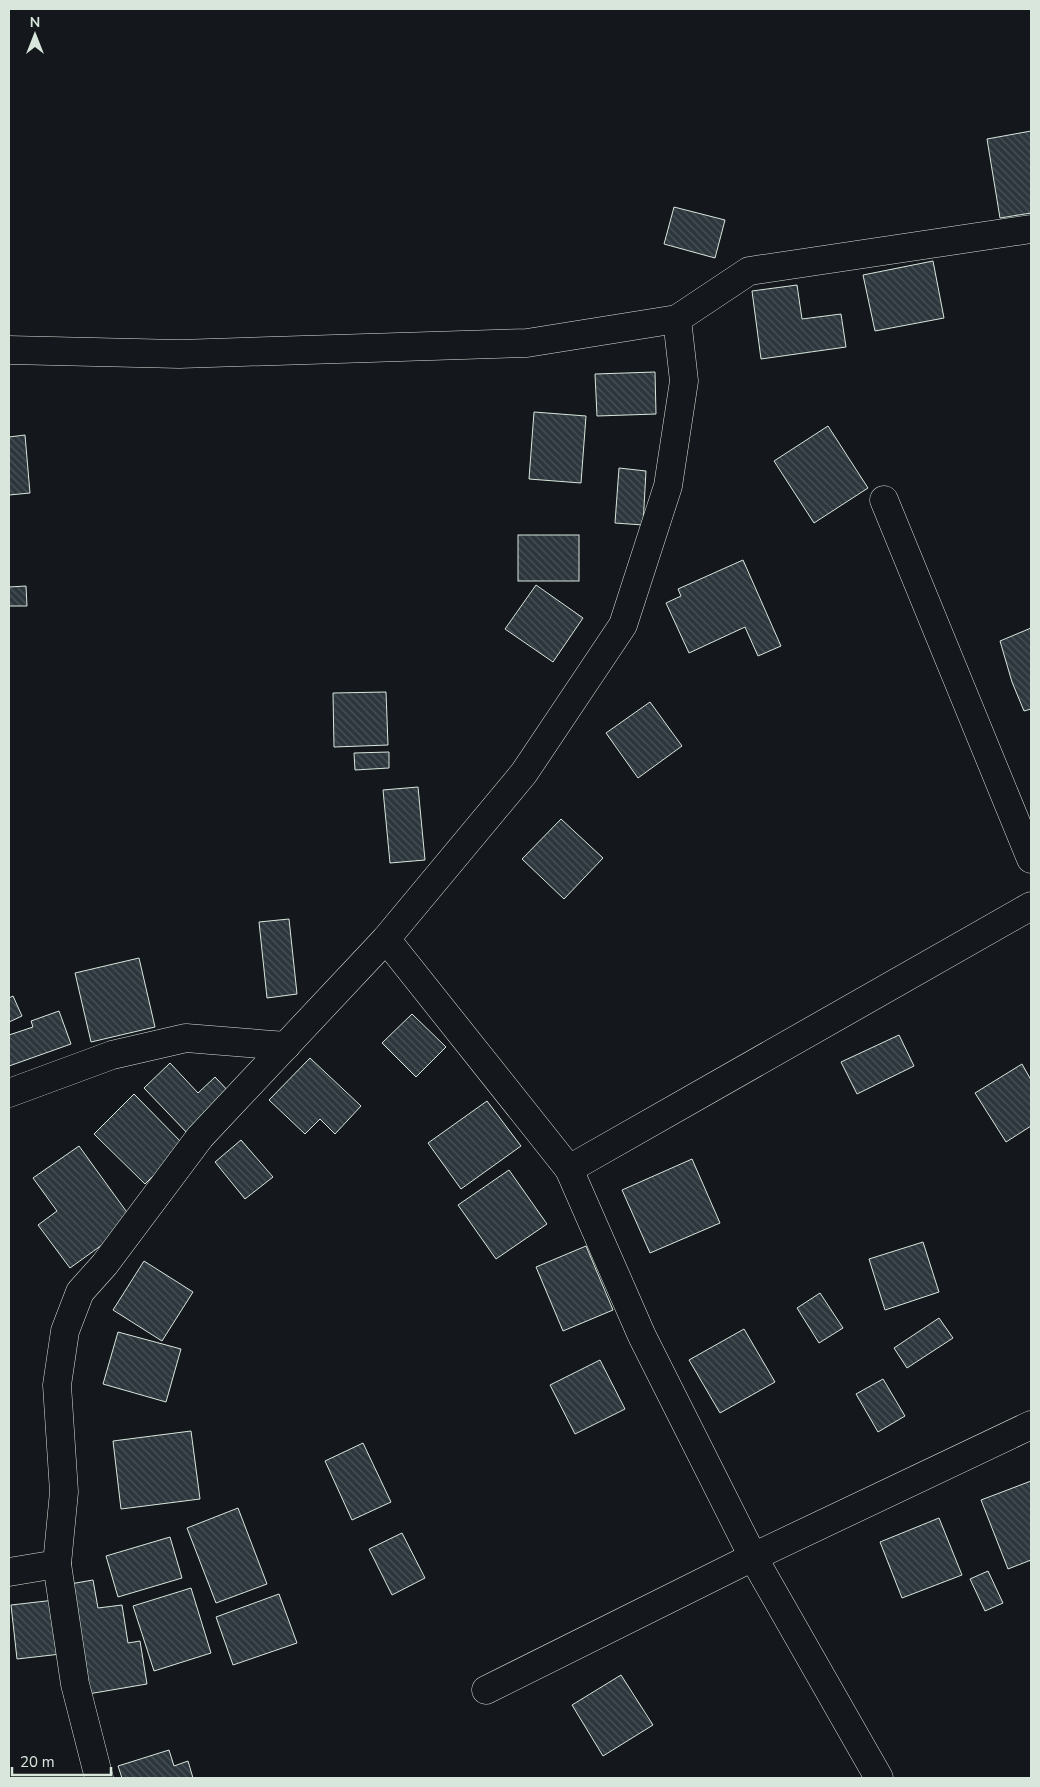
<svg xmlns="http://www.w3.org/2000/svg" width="1040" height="1787" font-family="'Nunito Sans',sans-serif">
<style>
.building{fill:url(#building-back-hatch);stroke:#d8e6dc}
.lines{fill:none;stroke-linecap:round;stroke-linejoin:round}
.minor-casing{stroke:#d8e6dc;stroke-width:29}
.tertiary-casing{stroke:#d8e6dc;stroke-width:29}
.minor{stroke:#14181c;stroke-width:28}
.tertiary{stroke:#14181c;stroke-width:28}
</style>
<defs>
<pattern id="building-back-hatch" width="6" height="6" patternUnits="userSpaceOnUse" patternTransform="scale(1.25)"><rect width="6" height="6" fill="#2c363c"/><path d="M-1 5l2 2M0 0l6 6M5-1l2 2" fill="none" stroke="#4a5358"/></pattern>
</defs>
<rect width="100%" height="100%" fill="#14181c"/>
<g class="building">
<polygon points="1031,131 1031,213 1000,218 987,139"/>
<polygon points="674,207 725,220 715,258 664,244"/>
<polygon points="933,261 944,318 875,331 863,275"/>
<polygon points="797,285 802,319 841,314 846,347 761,359 752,291"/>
<polygon points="655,372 656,414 597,416 595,374"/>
<polygon points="534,412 586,416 581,483 529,479"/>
<polygon points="828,426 868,488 814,523 774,461"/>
<polygon points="25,435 30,493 9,495 9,437"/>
<polygon points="619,468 646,471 643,525 615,523"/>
<rect x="518" y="535" width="61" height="46"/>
<polygon points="743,560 781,646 758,656 745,627 689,653 666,603 681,596 678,589"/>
<polygon points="536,585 583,618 553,662 505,629"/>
<polygon points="26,586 27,606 9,606 9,587"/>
<polygon points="1031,628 1031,709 1024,711 1012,682 1000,641"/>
<polygon points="386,692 388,745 334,747 333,693"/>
<polygon points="650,702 682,746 638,778 606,733"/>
<polygon points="389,752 389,768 355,770 354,753"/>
<polygon points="418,787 425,860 390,863 383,790"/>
<polygon points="561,819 603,858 564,899 522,859"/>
<polygon points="289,919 297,994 267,998 259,922"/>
<polygon points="139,958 155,1027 91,1042 75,973"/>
<polygon points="13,996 22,1016 9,1022 9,998"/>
<polygon points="59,1011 71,1044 9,1066 9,1035 33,1027 31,1021"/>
<polygon points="412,1014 446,1047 416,1077 382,1043"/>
<polygon points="899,1035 914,1066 857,1094 841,1062"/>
<polygon points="310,1058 361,1106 335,1134 320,1119 305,1134 269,1100"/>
<polygon points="170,1063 198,1093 215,1077 232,1095 189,1135 144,1088"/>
<polygon points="1022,1064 1031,1080 1031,1126 1006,1142 975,1093"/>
<polygon points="134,1094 184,1145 145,1184 94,1134"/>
<polygon points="487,1101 521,1146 461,1189 428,1143"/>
<polygon points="241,1140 273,1177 245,1199 215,1162"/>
<polygon points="79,1146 134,1222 70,1268 38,1225 57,1211 33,1178"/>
<polygon points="692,1159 720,1223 650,1253 622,1190"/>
<polygon points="509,1170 547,1224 496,1259 458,1205"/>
<polygon points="923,1242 939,1292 885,1310 869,1259"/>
<polygon points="586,1246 613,1310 563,1331 536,1267"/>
<polygon points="144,1261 193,1292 162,1341 113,1310"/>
<polygon points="820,1293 843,1328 819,1343 797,1308"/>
<polygon points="939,1318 953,1338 907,1368 894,1348"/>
<polygon points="744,1329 775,1382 720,1413 689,1360"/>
<polygon points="118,1332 181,1349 166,1402 103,1384"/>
<polygon points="600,1360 625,1409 575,1434 550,1385"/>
<polygon points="883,1379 905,1416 878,1432 856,1394"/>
<polygon points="191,1431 200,1499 121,1509 113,1441"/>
<polygon points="363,1443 391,1502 352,1520 325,1461"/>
<polygon points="1031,1481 1031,1560 1008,1569 981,1500"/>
<polygon points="238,1508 267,1584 216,1603 187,1528"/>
<polygon points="939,1518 962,1575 902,1598 880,1542"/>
<polygon points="402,1533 425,1578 392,1595 369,1549"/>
<polygon points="170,1537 182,1578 118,1597 106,1556"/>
<polygon points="988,1571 1003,1603 985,1611 970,1579"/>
<polygon points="93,1580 98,1608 122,1605 128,1643 140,1641 147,1684 88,1694 70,1584"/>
<polygon points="191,1588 211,1653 154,1671 133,1606"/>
<polygon points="279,1594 297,1643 233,1665 216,1617"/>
<polygon points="55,1600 61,1654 17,1659 11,1605"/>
<polygon points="621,1675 653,1725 603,1756 572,1705"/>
<polygon points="169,1750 174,1766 188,1761 193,1778 122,1778 118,1766"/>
</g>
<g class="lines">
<defs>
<g id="minor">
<polyline points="9,350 179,354 527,343 677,319"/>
<polyline points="884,500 1031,859"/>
<polyline points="386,939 569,1169 642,1336 753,1557 879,1778"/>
<polyline points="9,1093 112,1055 186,1038 286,1046"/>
<polyline points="569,1169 1031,906"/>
<polyline points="57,1564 75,1684 99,1778"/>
<polyline points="486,1690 753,1557 1031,1425"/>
</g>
<polyline id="tertiary" points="9,1572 57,1564 64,1492 57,1385 65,1331 80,1292 105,1264 200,1137 386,939 524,773 623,625 668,486 684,381 677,319 749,271 1031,229"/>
</defs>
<use href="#minor" class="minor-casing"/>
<use href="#tertiary" class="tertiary-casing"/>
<use href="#minor" class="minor"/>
<use href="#tertiary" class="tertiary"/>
</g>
<rect width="1040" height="1787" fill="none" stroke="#d8e6dc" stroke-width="20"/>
<g transform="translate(35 35)" stroke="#14181c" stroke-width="4" paint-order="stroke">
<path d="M0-4L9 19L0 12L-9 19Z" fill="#d8e6dc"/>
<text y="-8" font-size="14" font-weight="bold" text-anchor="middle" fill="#d8e6dc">N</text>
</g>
<path d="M12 1767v8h99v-8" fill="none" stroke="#d8e6dc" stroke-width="2.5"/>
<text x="20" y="1767" font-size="15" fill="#d8e6dc" stroke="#14181c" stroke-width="4" paint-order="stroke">20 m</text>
</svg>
